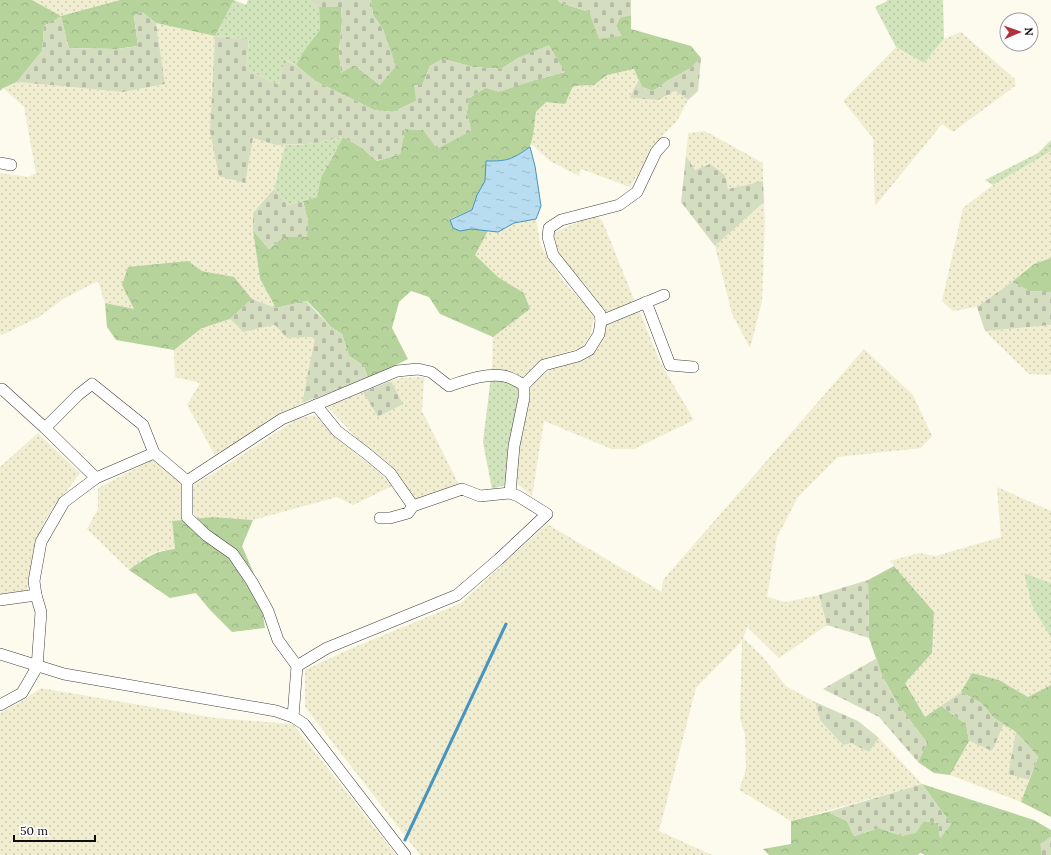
<svg xmlns="http://www.w3.org/2000/svg" width="1051" height="855" font-family="Lora,serif">
<style>
.farmland{fill:url(#farmland-dots)}
.grass{fill:url(#grass-dots)}
.forest{fill:url(#forest-crowns)}
.cemetery{fill:url(#cemetery-stones)}
.water{fill:url(#water-ripples);stroke:#4694bf}
.lines{fill:none;stroke-linecap:round;stroke-linejoin:round}
.stream{stroke:#4694bf;stroke-width:3}
.minor-casing{stroke:#404040;stroke-width:12}
.minor{stroke:#fff;stroke-width:11}
</style>
<defs>
<pattern id="farmland-dots" width="8" height="8" patternUnits="userSpaceOnUse"><rect width="8" height="8" fill="#f1edd0"/><path d="M2 2h.1M6 6h.1" fill="none" stroke="#cdcab1" stroke-width="1.8" stroke-linecap="round"/></pattern>
<pattern id="grass-dots" width="8" height="8" patternUnits="userSpaceOnUse"><rect width="8" height="8" fill="#d2e4bb"/><path d="M2 2h.1M6 6h.1" fill="none" stroke="#b3c2a0" stroke-width="1.8" stroke-linecap="round"/></pattern>
<pattern id="forest-crowns" width="20" height="18" patternUnits="userSpaceOnUse"><rect width="20" height="18" fill="#b7d39c"/><path d="M2 6a3 3 0 1 1 6 0M12 15a3 3 0 1 1 6 0" fill="none" stroke="#9cb485"/></pattern>
<pattern id="cemetery-stones" width="16" height="16" patternUnits="userSpaceOnUse"><rect width="16" height="16" fill="#d5ddc1"/><path d="M2 7V4a2 2 0 0 1 4 0v3zM10 15v-3a2 2 0 0 1 4 0v3z" fill="#b6bca5"/></pattern>
<pattern id="water-ripples" width="26" height="14" patternUnits="userSpaceOnUse"><rect width="26" height="14" fill="#b8ddf0"/><path d="M2 4q2-2 4 0t4 0M15 11q2-2 4 0t4 0" fill="none" stroke="#9dbccd"/></pattern>
</defs>
<rect width="100%" height="100%" fill="#fdfaee"/>
<g class="farmland">
<polygon points="32,0 120,0 61,16"/>
<polygon points="156,23 215,36 210,131 253,138 276,145 285,145 274,189 253,213 253,230 260,279 276,308 252,299 234,277 202,271 188,261 134,309 105,303 98,281 63,299 39,317 2,335 0,334 0,173 28,177 36,173 24,107 3,88 17,82 123,92 165,84"/>
<polygon points="961,32 1015,79 1015,86 953,132 942,124 875,206 873,138 843,101 896,47 924,63 944,39"/>
<polygon points="635,69 639,79 631,98 658,100 675,91 688,100 677,121 662,136 630,187 581,169 579,176 550,161 531,144 536,113 546,101 573,86 594,85 606,75"/>
<polygon points="705,131 763,163 763,181 728,189 695,170 686,156 688,133"/>
<polygon points="1051,151 1051,259 1034,264 1012,282 977,307 953,311 942,301 963,208 993,185"/>
<polygon points="764,202 765,222 762,301 750,348 732,314 715,246"/>
<polygon points="594,215 602,220 635,302 605,313 558,255 553,233"/>
<polygon points="536,219 541,246 563,281 594,315 591,333 583,347 550,357 522,377 492,368 493,337 530,309 524,293 498,277 475,255 488,231 498,232 514,223"/>
<polygon points="639,310 660,362 694,420 634,449 612,449 544,421 532,496 515,482 530,385 555,366 592,355 606,324"/>
<polygon points="230,319 243,332 275,325 287,338 315,337 302,403 215,455 187,405 200,383 175,377 174,350 204,327"/>
<polygon points="1051,325 1051,375 1029,374 985,331"/>
<polygon points="864,349 913,395 932,436 921,448 838,457 798,497 777,537 767,597 786,602 819,595 827,625 779,658 747,627 743,638 763,657 786,686 815,702 820,720 851,743 869,752 879,738 922,784 791,821 739,790 746,770 745,735 740,718 742,639 740,643 696,688 659,831 712,855 420,855 305,707 305,670 350,649 461,603 547,524 662,592 663,580"/>
<polygon points="424,377 422,411 459,485 414,501 327,406 363,392 378,417 403,404 391,381 402,378"/>
<polygon points="314,415 356,454 381,474 392,486 353,505 337,497 253,520 213,517 198,519 192,510 192,486 222,468 297,419"/>
<polygon points="38,433 80,473 45,520 33,556 28,590 4,596 0,594 0,467"/>
<polygon points="154,459 183,484 185,520 172,521 175,549 163,550 151,554 129,570 87,529 98,509 98,488"/>
<polygon points="997,487 1051,511 1051,583 1024,573 1032,606 1051,638 1051,685 1028,697 999,680 972,673 961,692 925,718 905,683 932,653 934,612 890,561 919,553 936,556 1001,537"/>
<polygon points="41,688 215,718 293,724 396,855 0,855 0,713 19,703"/>
<polygon points="1004,724 1016,732 1008,774 1029,780 1021,802 950,775 969,741 992,751"/>
</g>
<g class="grass">
<polygon points="234,0 246,5 248,0 308,0 319,7 320,30 305,49 296,65 285,60 279,85 246,69 249,39 215,36"/>
<polygon points="887,0 943,0 944,39 924,63 896,47 875,7 887,1"/>
<polygon points="343,137 331,160 321,177 317,197 288,205 274,189 285,145 309,144"/>
<polygon points="1051,140 1051,151 993,185 985,180 1038,153"/>
<polygon points="492,368 530,385 515,482 492,489 483,442"/>
<polygon points="1024,573 1051,583 1051,638 1032,606"/>
</g>
<g class="forest">
<polygon points="0,0 32,0 61,16 120,0 234,0 215,36 156,23 142,12 134,16 138,46 117,49 69,48 61,17 44,26 42,51 17,82 3,88 0,91"/>
<path d="M371 0H558L561 3 589 12 621 35 616 26 620 17 631 15V29L691 46 701 58 691 68 669 80 653 91 642 87 634 69 607 75 594 85 573 86 565 104 546 102 536 112 533 135 530 147C511 160 508 161 486 161L485 181 477 195 472 210 450 219 460 231 471 229 488 231 475 255 498 277 524 293 530 309 493 337 440 314 429 297 411 291 399 302 392 328 408 359 368 379 364 366 349 356 342 334 331 327 318 312 307 301 276 308 260 279 253 230 269 249 283 237 308 221 303 201 317 197 321 177 331 160 343 137 361 147 377 161 400 154 405 129 471 131 467 112 469 98 485 88 539 79 565 72 520 57 501 69 473 67 443 59 430 66 416 101 393 112 374 110 315 81 296 65 305 49 320 30 319 7H341L342 21 339 51 341 72 354 65 380 85 384 31 373 15Z"/>
<polygon points="1051,258 1051,292 1029,291 1012,282 1034,264"/>
<polygon points="188,261 202,271 234,277 252,299 230,319 202,328 174,350 116,340 107,327 105,303 134,309 122,285 128,267"/>
<path d="M213 517 253 520 242 546 258 583 265 628 232 632 210 610 196 593 170 598 129 570C146 558 154 551 175 549L172 521Z"/>
<polygon points="894,566 934,612 932,653 905,683 925,717 941,706 966,724 969,741 950,775 934,773 918,762 927,743 898,704 882,676 869,638 868,580"/>
<polygon points="972,673 999,680 1028,697 1051,685 1051,817 1021,802 1038,757 1016,732 994,718 981,703 961,692"/>
<polygon points="922,784 1034,820 1051,830 1051,837 1041,844 1042,855 925,855 920,853 918,855 769,855 763,849 791,844 791,821 828,812 847,821 854,836 879,828 902,836 924,821 938,823 940,838 951,824"/>
</g>
<g class="cemetery">
<polygon points="308,0 371,0 373,15 384,31 396,66 380,85 354,65 341,73 339,51 342,21 341,7 319,7"/>
<polygon points="558,0 631,0 631,15 620,18 616,26 622,36 599,39 589,12 561,3"/>
<polygon points="142,12 156,23 165,84 123,92 17,82 42,51 44,26 61,16 69,48 117,49 138,46 134,16"/>
<polygon points="215,36 249,39 246,69 279,85 284,60 296,65 315,81 374,110 393,112 416,101 414,85 423,84 430,66 443,59 473,67 501,69 520,57 549,45 565,72 539,79 499,92 485,88 469,98 467,112 471,131 437,149 423,130 405,129 400,154 377,161 361,147 343,137 309,144 276,145 253,138 245,183 219,176 210,131"/>
<polygon points="701,58 698,91 688,100 675,91 658,100 630,98 639,79 642,87 653,91 669,80 691,68"/>
<polygon points="686,156 695,170 710,164 725,175 728,189 763,181 764,202 715,246 681,202"/>
<polygon points="274,189 288,205 303,201 308,221 307,237 283,237 269,249 253,230 253,213"/>
<polygon points="1012,282 1029,291 1051,292 1051,325 985,331 977,307"/>
<polygon points="252,299 276,308 306,301 331,327 342,334 349,356 364,366 368,379 302,403 315,337 287,338 275,325 243,332 230,319"/>
<polygon points="391,381 403,404 378,417 363,392"/>
<polygon points="868,580 869,638 827,625 819,595"/>
<polygon points="877,658 882,676 898,704 927,743 918,762 879,717 823,689"/>
<polygon points="961,692 981,703 994,718 1004,724 992,751 969,741 966,724 941,706"/>
<polygon points="815,702 858,721 879,738 869,752 851,743 843,745 820,720"/>
<polygon points="1016,732 1038,757 1029,780 1008,774"/>
<polygon points="922,784 951,824 940,838 938,823 924,821 916,833 902,836 879,828 854,836 847,821 828,812"/>
<polygon points="1051,837 1051,855 1042,855 1040,844"/>
</g>
<path class="water" d="M530 147 535 166 541 206 536 219 514 223 498 232 471 229 460 231 453 228 450 220 472 210 477 195 485 181 486 161C508 161 511 160 530 147Z"/>
<g class="lines">
<polyline class="stream" points="405,840 506,624"/>
<defs>
<g id="minor">
<polyline points="0,163 11,165"/>
<polyline points="646,302 670,365 693,367"/>
<polyline points="601,321 664,295"/>
<polyline points="0,390 2,389 45,428 96,478"/>
<path d="M316 405 397 371 418 369 431 372 449 386C467 380 486 373 504 376 511 377 518 382 524 385"/>
<polyline points="45,428 78,395 92,384 143,425 154,453"/>
<polyline points="187,481 282,419 316,405 337,431 366,453 390,473 413,506"/>
<polyline points="510,493 514,446 524,398 524,385 544,365 578,356 589,350 599,334 601,321 600,314 553,255 548,237 549,228 561,220 619,205 637,192 656,152 664,143"/>
<polyline points="0,600 36,595"/>
<polyline points="0,654 64,674 276,711 293,717 304,724 405,855"/>
<polyline points="0,705 22,693 37,667 41,612 36,595 34,581 41,542 64,502 96,478 154,453 187,481 187,517 206,535 233,554 252,582 268,611 278,640 297,666"/>
<polyline points="293,717 297,666 327,648 457,595 499,559 547,514 518,496 510,493 480,496 462,489 413,506 408,513 390,518 380,518"/>
</g>
</defs>
<use href="#minor" class="minor-casing"/>
<use href="#minor" class="minor"/>
</g>
<g transform="translate(1019 32) rotate(88)"><circle r="19" fill="#ffffff" stroke="#9e9e9e"/>
<path d="M0-3L7 15L0 10L-7 15Z" fill="#ae333e"/>
<text y="-6" font-size="11" font-weight="bold" text-anchor="middle" fill="#0d0d0d">N</text>
</g>
<path d="M14 835v6h81v-6" fill="none" stroke="#0d0d0d" stroke-width="2"/>
<text x="20" y="835" font-size="12" fill="#0d0d0d" stroke="#ffffff" stroke-width="3" paint-order="stroke">50 m</text>
</svg>
